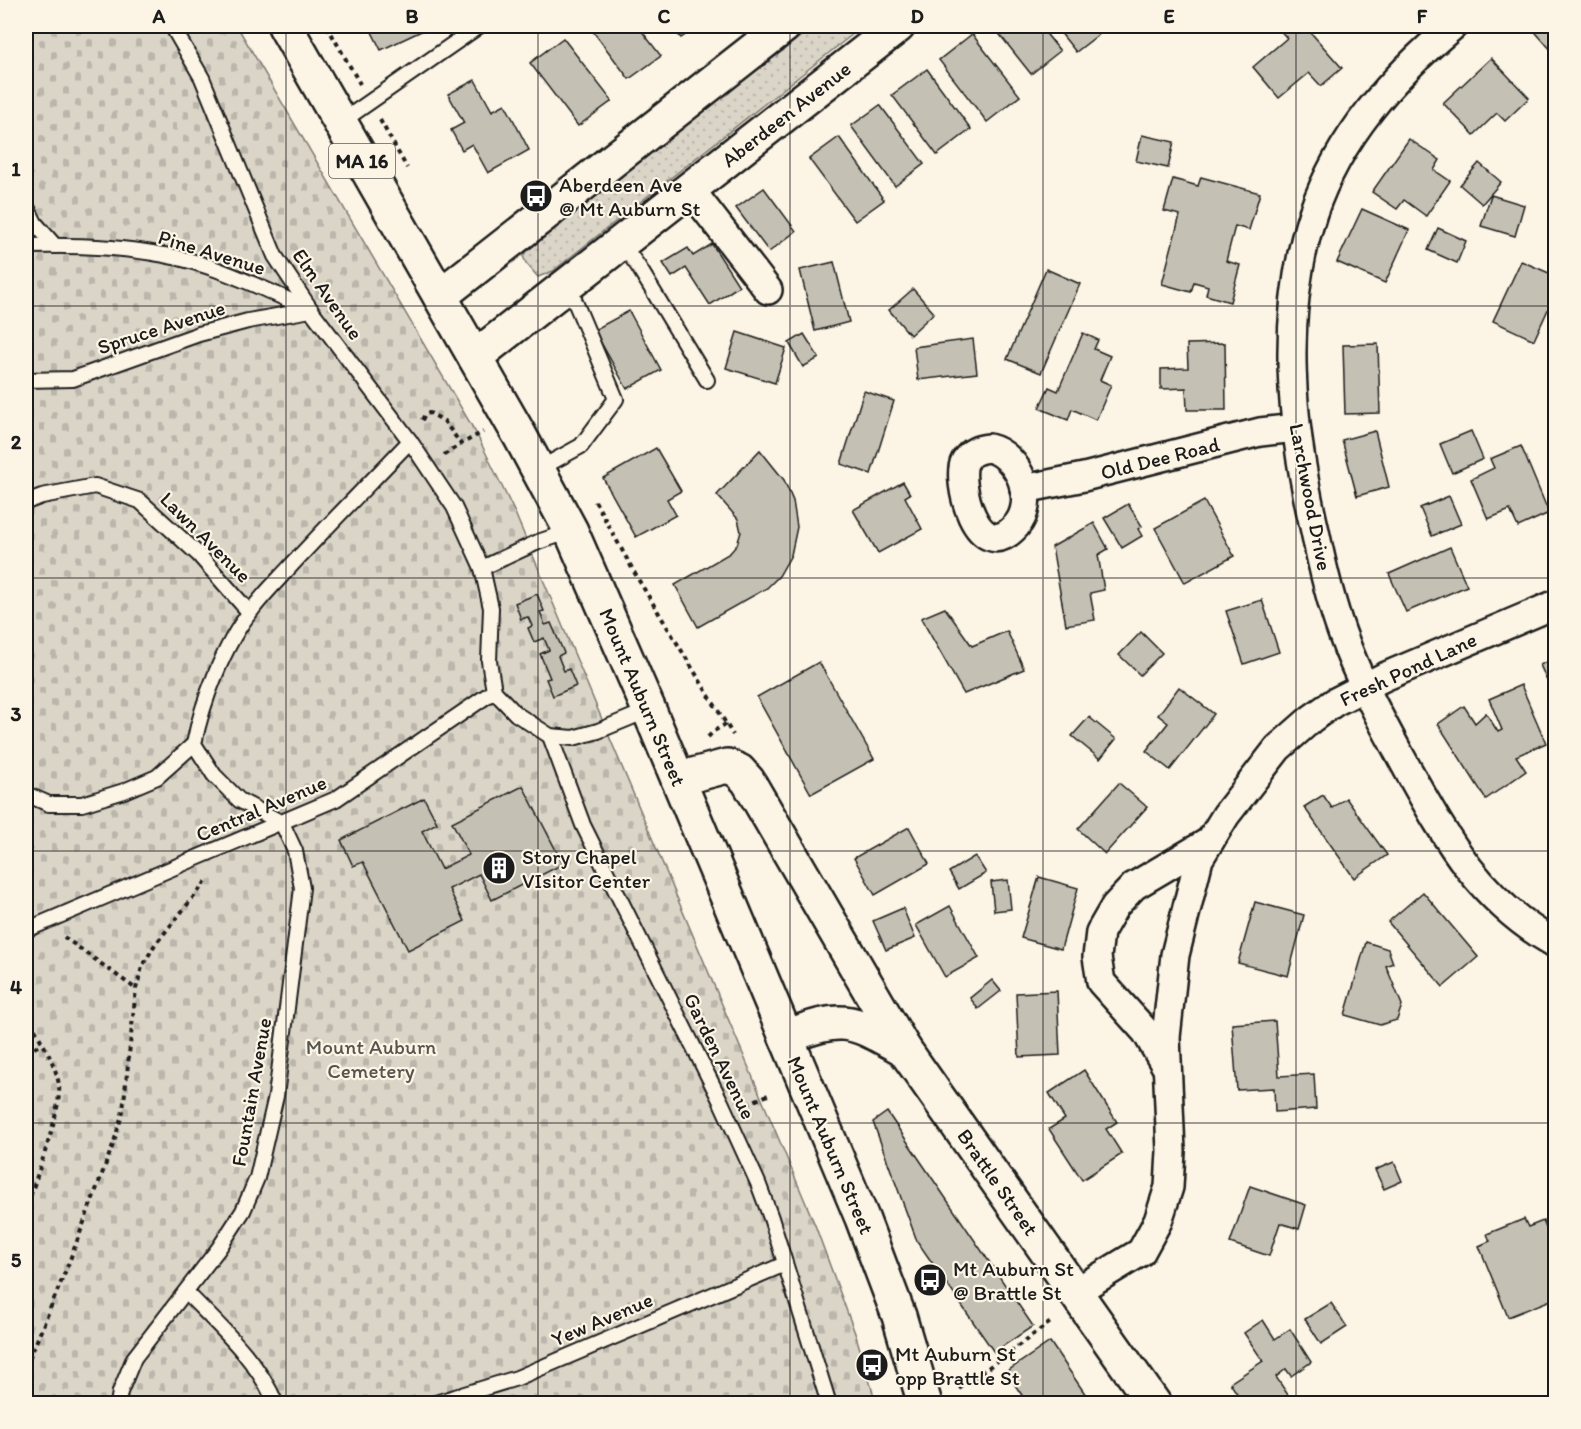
<svg xmlns="http://www.w3.org/2000/svg" width="1581" height="1429" font-family="Itim,sans-serif">
<style>
.grass{fill:url(#grass-dots);stroke:#7c7872;stroke-width:1.5}
.cemetery{fill:url(#cemetery-stones);stroke:#7c7872;stroke-width:1.5}
.building{fill:#c4c0b3;stroke:#1c1c1c;stroke-width:1.5}
.lines{fill:none;stroke-linecap:round;stroke-linejoin:round}
.lane-casing{stroke:#1c1c1c;stroke-width:18}
.street-casing{stroke:#1c1c1c;stroke-width:32}
.primary-casing{stroke:#1c1c1c;stroke-width:38}
.path{stroke:#1c1c1c;stroke-width:4;stroke-dasharray:4.5 4.5;stroke-linecap:butt}
.lane{stroke:#fcf5e5;stroke-width:14}
.street{stroke:#fcf5e5;stroke-width:27}
.primary{stroke:#fcf5e5;stroke-width:33}
.grid{fill:none;stroke:#1c1c1c;stroke-width:1.5;stroke-opacity:0.55}
.labels{text-anchor:middle;dominant-baseline:central;stroke-width:4.5;stroke-linejoin:round;paint-order:stroke}
.shield{fill:#fcf5e5;stroke:#5f5d58;stroke-width:1.5}
.shield-label{font-size:20px;font-weight:bold;fill:#1c1c1c}
.street-label{font-size:21px;fill:#1c1c1c;stroke:#fcf5e5}
.poi-label{font-size:21px;fill:#1c1c1c;stroke:#fcf5e5;text-anchor:start}
.park-label{font-size:21px;fill:#555450;stroke:#fcf5e5}
.neatline{fill:none;stroke:#1c1c1c;stroke-width:2}
.grid-label{font-size:20px;text-anchor:middle;font-weight:bold;fill:#1c1c1c}
</style>
<defs>
<pattern id="grass-dots" width="8" height="8" patternUnits="userSpaceOnUse" patternTransform="scale(1.5)"><rect width="8" height="8" fill="#dbd5c8"/><path d="M2 2h.1M6 6h.1" fill="none" stroke="#bbb6ab" stroke-width="1.8" stroke-linecap="round"/></pattern>
<pattern id="cemetery-stones" width="16" height="16" patternUnits="userSpaceOnUse" patternTransform="scale(1.5)"><rect width="16" height="16" fill="#dbd5c8"/><path d="M2 7V4a2 2 0 0 1 4 0v3zM10 15v-3a2 2 0 0 1 4 0v3z" fill="#bbb6ab"/></pattern>
</defs>
<rect width="100%" height="100%" fill="#fcf5e5"/>
<filter id="ink" filterUnits="userSpaceOnUse"><feTurbulence type="fractalNoise" baseFrequency=".0167" numOctaves="2"/><feDisplacementMap in="SourceGraphic" scale="12" xChannelSelector="R" yChannelSelector="G"/><feConvolveMatrix kernelMatrix="1 2 1 2 8 2 1 2 1" color-interpolation-filters="sRGB"/></filter>
<g filter="url(#ink)">
<polygon class="grass" points="814,26 863,26 553,271 538,277 526,263 523,256 529,249"/>
<polygon class="cemetery" points="26,26 237,26 476,433 515,513 815,1225 856,1336 876,1403 26,1403"/>
<g class="building">
<polygon points="369,26 432,26 381,50"/>
<polygon points="589,26 638,26 661,56 629,79"/>
<polygon points="671,26 698,26 681,38"/>
<polygon points="993,26 1040,26 1060,51 1031,74"/>
<polygon points="1055,26 1099,26 1103,31 1076,52"/>
<polygon points="1276,26 1305,26 1342,68 1321,86 1309,73 1279,98 1253,67 1287,38"/>
<polygon points="1530,26 1556,26 1556,48 1552,51"/>
<polygon points="972,34 1020,96 987,122 939,60"/>
<polygon points="563,38 612,101 578,126 530,63"/>
<polygon points="1491,58 1529,98 1505,121 1497,113 1474,135 1443,103"/>
<polygon points="927,69 971,129 937,155 892,95"/>
<polygon points="475,80 492,111 505,104 529,150 488,173 472,144 462,150 451,130 464,123 448,94"/>
<polygon points="880,105 924,164 895,186 851,126"/>
<polygon points="1142,135 1174,142 1168,168 1136,161"/>
<polygon points="839,137 884,200 855,221 809,159"/>
<polygon points="1409,139 1440,160 1434,170 1450,181 1426,216 1404,200 1397,209 1372,192"/>
<polygon points="1479,163 1501,182 1482,204 1460,185"/>
<polygon points="1201,177 1260,193 1249,230 1235,226 1226,261 1240,265 1230,302 1206,295 1208,286 1194,282 1191,292 1162,284 1180,215 1164,211 1173,179 1198,186"/>
<polygon points="764,188 796,231 769,252 736,208"/>
<polygon points="1491,195 1524,205 1515,236 1481,226"/>
<polygon points="1362,209 1409,230 1385,283 1337,262"/>
<polygon points="1438,228 1466,241 1457,263 1428,250"/>
<polygon points="712,244 739,286 710,305 686,268 672,277 663,263 688,248 693,256"/>
<polygon points="1521,261 1556,276 1556,292 1534,340 1493,321"/>
<polygon points="834,262 849,322 815,331 800,270"/>
<polygon points="1046,269 1080,284 1041,373 1007,359"/>
<polygon points="913,289 934,313 910,335 889,310"/>
<polygon points="629,311 661,370 627,389 594,330"/>
<polygon points="737,332 786,348 775,383 726,368"/>
<polygon points="1083,333 1098,340 1094,349 1110,356 1100,380 1111,385 1096,420 1072,409 1068,420 1039,408 1049,387 1058,391"/>
<polygon points="804,334 819,358 803,367 789,343"/>
<polygon points="973,339 977,373 918,380 914,347"/>
<polygon points="1225,343 1226,410 1187,410 1186,388 1161,389 1161,369 1188,368 1187,344"/>
<polygon points="1378,344 1380,413 1345,414 1343,345"/>
<polygon points="864,391 894,401 871,474 841,464"/>
<polygon points="1375,431 1389,487 1357,496 1342,440"/>
<polygon points="1471,431 1483,459 1452,473 1440,444"/>
<polygon points="1521,446 1549,513 1518,527 1510,510 1488,519 1471,479 1494,468 1490,459"/>
<polygon points="656,448 681,491 667,499 676,515 636,537 603,478"/>
<polygon points="760,450 784,480 793,501 797,527 791,555 779,576 767,588 698,627 675,585 730,553 737,545 741,532 738,519 717,495"/>
<polygon points="903,482 910,494 905,497 922,529 878,553 853,510"/>
<polygon points="1449,496 1461,524 1432,536 1420,508"/>
<polygon points="1204,501 1234,556 1185,583 1155,528"/>
<polygon points="1128,504 1142,526 1138,529 1142,536 1122,548 1104,518"/>
<polygon points="1094,523 1108,549 1098,555 1104,590 1090,593 1095,620 1066,625 1052,547"/>
<polygon points="1450,547 1467,586 1406,612 1389,574"/>
<polygon points="537,594 544,611 540,612 545,625 551,623 564,653 558,656 564,671 569,669 576,686 553,696 546,679 550,678 540,654 549,650 544,638 534,642 528,628 532,626 528,617 521,619 515,603"/>
<polygon points="1262,600 1279,652 1244,664 1226,611"/>
<polygon points="945,608 972,646 1007,631 1024,669 964,694 921,618"/>
<polygon points="1141,632 1162,653 1140,675 1119,655"/>
<polygon points="1556,657 1556,689 1552,691 1540,665"/>
<polygon points="819,662 874,759 811,794 757,697"/>
<polygon points="1521,685 1546,743 1516,756 1526,771 1486,799 1438,724 1464,706 1475,723 1486,713 1498,732 1502,730 1489,699"/>
<polygon points="1179,687 1214,714 1170,770 1146,751 1168,723 1158,715"/>
<polygon points="1089,717 1116,739 1100,759 1072,736"/>
<polygon points="1119,783 1147,807 1105,854 1078,829"/>
<polygon points="523,786 563,864 492,900 479,874 449,889 465,921 408,950 363,862 353,866 341,840 424,798 437,823 422,831 441,869 469,855 452,822"/>
<polygon points="1323,795 1332,808 1346,798 1387,855 1354,878 1304,807"/>
<polygon points="909,827 929,864 875,895 854,858"/>
<polygon points="975,856 986,873 959,889 949,872"/>
<polygon points="1039,877 1078,888 1061,949 1021,938"/>
<polygon points="1008,880 1011,909 994,911 991,882"/>
<polygon points="1423,892 1478,957 1443,987 1388,922"/>
<polygon points="1255,902 1304,915 1288,976 1238,963"/>
<polygon points="950,906 979,958 945,977 916,925"/>
<polygon points="903,908 915,938 886,950 873,921"/>
<polygon points="1366,942 1388,949 1393,963 1386,966 1402,1005 1397,1020 1380,1025 1345,1015"/>
<polygon points="992,980 1001,991 978,1009 970,998"/>
<polygon points="1057,991 1060,1055 1019,1057 1016,993"/>
<polygon points="1275,1021 1279,1076 1314,1074 1316,1109 1275,1112 1274,1088 1237,1090 1232,1024"/>
<polygon points="1084,1070 1117,1122 1106,1129 1122,1154 1082,1180 1049,1129 1065,1119 1049,1093"/>
<polygon points="887,1112 1033,1326 994,1352 917,1241 873,1122"/>
<polygon points="1394,1162 1402,1181 1384,1189 1375,1170"/>
<polygon points="1250,1186 1306,1205 1299,1229 1280,1223 1269,1256 1230,1243"/>
<polygon points="1524,1219 1528,1227 1543,1221 1556,1251 1556,1298 1508,1317 1479,1246 1490,1241 1487,1234"/>
<polygon points="1331,1303 1347,1327 1321,1344 1305,1319"/>
<polygon points="1263,1320 1275,1339 1290,1329 1311,1362 1291,1376 1286,1369 1276,1377 1294,1404 1244,1404 1230,1383 1263,1361 1244,1333"/>
<polygon points="1050,1342 1092,1404 1028,1404 1006,1372"/>
</g>
<g class="lines">
<defs>
<g id="lane">
<polyline points="172,26 202,78 275,256 311,310 410,441 454,507 482,568 491,608 489,661 494,691 516,714 550,736 573,738 598,731 649,710"/>
<polyline points="341,122 479,26"/>
<polyline points="26,205 35,223 55,246"/>
<polyline points="621,243 638,266 707,380"/>
<path d="M26 246C71 245 118 246 164 255 213 263 265 290 311 310"/>
<polyline points="26,380 73,379 199,334 248,321 311,310"/>
<polyline points="539,469 581,446 616,399 568,285"/>
<polyline points="26,502 42,496 95,486 140,501 198,554 249,612"/>
<polyline points="482,568 538,542 571,531"/>
<polyline points="550,736 583,825 721,1102 758,1183 771,1218 829,1404"/>
<polyline points="26,794 49,804 82,804 124,791 157,777 194,744"/>
<polyline points="26,930 336,799 494,691"/>
<path d="M186 1292C219 1326 257 1359 276 1404"/>
<path d="M118 1404 120 1392 134 1358 219 1248 243 1211 257 1178 276 1096 302 888 295 851 282 823 239 800 214 775 194 744C202 703 224 644 251 611 262 596 275 583 287 570 327 526 369 484 410 441"/>
<polyline points="432,1404 517,1378 785,1264"/>
</g>
<g id="street">
<path d="M1453 26C1392 77 1339 137 1313 213 1279 316 1291 428 1315 531 1322 565 1330 600 1342 633 1359 681 1384 726 1408 770 1448 842 1481 902 1556 944"/>
<polyline points="690,189 768,290"/>
<path d="M989 448C1019 455 1038 501 1016 526 977 569 955 479 965 461 971 451 979 449 989 448Z"/>
<polyline points="1024,489 1084,477 1260,432 1296,428"/>
<polyline points="1165,1065 1146,1032 1101,982 1097,957 1100,932 1115,906 1134,886 1210,841"/>
<polyline points="1075,1292 1141,1252 1158,1221 1169,1187 1171,1151 1166,1037 1175,955 1199,859 1226,815 1278,748 1311,719 1335,702 1384,677 1556,604"/>
</g>
<g id="primary">
<polyline points="285,26 520,436 571,531 649,710 862,1218 899,1316 925,1404"/>
<polyline points="440,296 784,26"/>
<polyline points="475,357 898,26"/>
<polyline points="678,779 727,766 739,771 748,781 904,1049 1154,1404"/>
<path d="M786 1037C845 1014 851 1020 904 1049"/>
</g>
</defs>
<use href="#lane" class="lane-casing"/>
<use href="#street" class="street-casing"/>
<use href="#primary" class="primary-casing"/>
<g class="path">
<polyline points="327,26 360,84"/>
<polyline points="380,120 407,168"/>
<polyline points="422,420 425,414 430,413 444,421 461,444 483,432"/>
<polyline points="444,455 461,444"/>
<polyline points="595,501 638,579 733,735"/>
<polyline points="708,737 714,731 726,724"/>
<polyline points="64,937 136,989"/>
<path d="M26 1014C38 1036 55 1060 59 1085 62 1111 34 1182 26 1210"/>
<polyline points="26,1052 42,1044"/>
<polyline points="747,1104 768,1095"/>
<polyline points="26,1367 68,1265 114,1142 123,1111 136,989 142,967 154,946 208,879"/>
<polyline points="959,1389 1052,1321"/>
</g>
<use href="#lane" class="lane"/>
<use href="#street" class="street"/>
<use href="#primary" class="primary"/>
</g>
</g>
<path class="grid" d="M286 26V1404M538 26V1404M790 26V1404M1043 26V1404M1296 26V1404M26 306H1556M26 578H1556M26 851H1556M26 1123H1556"/>
<defs>
<symbol id="bus-disc" viewBox="-11 -11 22 22"><circle r="9.5" fill="#1c1c1c" stroke="#fcf5e5"/><path d="M-5-6H5V4H4V6H2V4H-2V6H-4V4H-5ZM-3.5-4V0h7V-4ZM-3.5 1.2v1.5H-2V1.2ZM2 1.2v1.5H3.5V1.2Z" fill="#fff"/></symbol>
<symbol id="building-disc" viewBox="-11 -11 22 22"><circle r="9.5" fill="#1c1c1c" stroke="#fcf5e5"/><path d="M-4-6H4V6H1V3H-1V6H-4ZM-2.5-4.3h1.7v1.8h-1.7ZM.8-4.3h1.7v1.8H.8ZM-2.5-1h1.7V.8h-1.7ZM.8-1h1.7V.8H.8Z" fill="#fff"/></symbol>
</defs>
<g fill-rule="evenodd">
<use href="#bus-disc" x="517" y="177" width="38" height="38"/>
<use href="#building-disc" x="480" y="849" width="38" height="38"/>
<use href="#bus-disc" x="911" y="1261" width="38" height="38"/>
<use href="#bus-disc" x="853" y="1346" width="38" height="38"/>
</g>
<g class="labels">
<rect class="shield" x="329" y="144" width="66" height="34" rx="4.5"/>
<g class="shield-label">
<text x="362" y="161">MA 16</text>
</g>
<g class="street-label">
<text transform="translate(786 114) rotate(-38)">Aberdeen Avenue</text>
<text transform="translate(212 252) rotate(17)">Pine Avenue</text>
<text transform="translate(328 294) rotate(55)">Elm Avenue</text>
<text transform="translate(161 327) rotate(-18)">Spruce Avenue</text>
<text transform="translate(1160 458) rotate(-14)">Old Dee Road</text>
<text transform="translate(1311 497) rotate(79)">Larchwood Drive</text>
<text transform="translate(206 537) rotate(45)">Lawn Avenue</text>
<text transform="translate(1408 669) rotate(-25)">Fresh Pond Lane</text>
<text transform="translate(643 697) rotate(67)">Mount Auburn Street</text>
<text transform="translate(261 808) rotate(-23)">Central Avenue</text>
<text transform="translate(720 1056) rotate(64)">Garden Avenue</text>
<text transform="translate(251 1092) rotate(-80)">Fountain Avenue</text>
<text transform="translate(831 1145) rotate(67)">Mount Auburn Street</text>
<text transform="translate(998 1182) rotate(55)">Brattle Street</text>
<text transform="translate(602 1319) rotate(-23)">Yew Avenue</text>
</g>
<g class="poi-label">
<text x="559" y="184">Aberdeen Ave<tspan x="559" dy="24">@ Mt Auburn St</tspan></text>
<text x="522" y="856">Story Chapel<tspan x="522" dy="24">VIsitor Center</tspan></text>
<text x="953" y="1268">Mt Auburn St<tspan x="953" dy="24">@ Brattle St</tspan></text>
<text x="895" y="1353">Mt Auburn St<tspan x="895" dy="24">opp Brattle St</tspan></text>
</g>
<g class="park-label">
<text x="371" y="1046">Mount Auburn<tspan x="371" dy="24">Cemetery</tspan></text>
</g>
</g>
<rect width="1581" height="1429" fill="none" stroke="#fcf5e5" stroke-width="66"/>
<rect x="33" y="33" width="1515" height="1363" class="neatline"/>
<g class="grid-label">
<text x="159" y="23">A</text>
<text x="412" y="23">B</text>
<text x="664" y="23">C</text>
<text x="917" y="23">D</text>
<text x="1169" y="23">E</text>
<text x="1422" y="23">F</text>
<text x="16" y="176">1</text>
<text x="16" y="449">2</text>
<text x="16" y="721">3</text>
<text x="16" y="994">4</text>
<text x="16" y="1267">5</text>
</g>
</svg>
